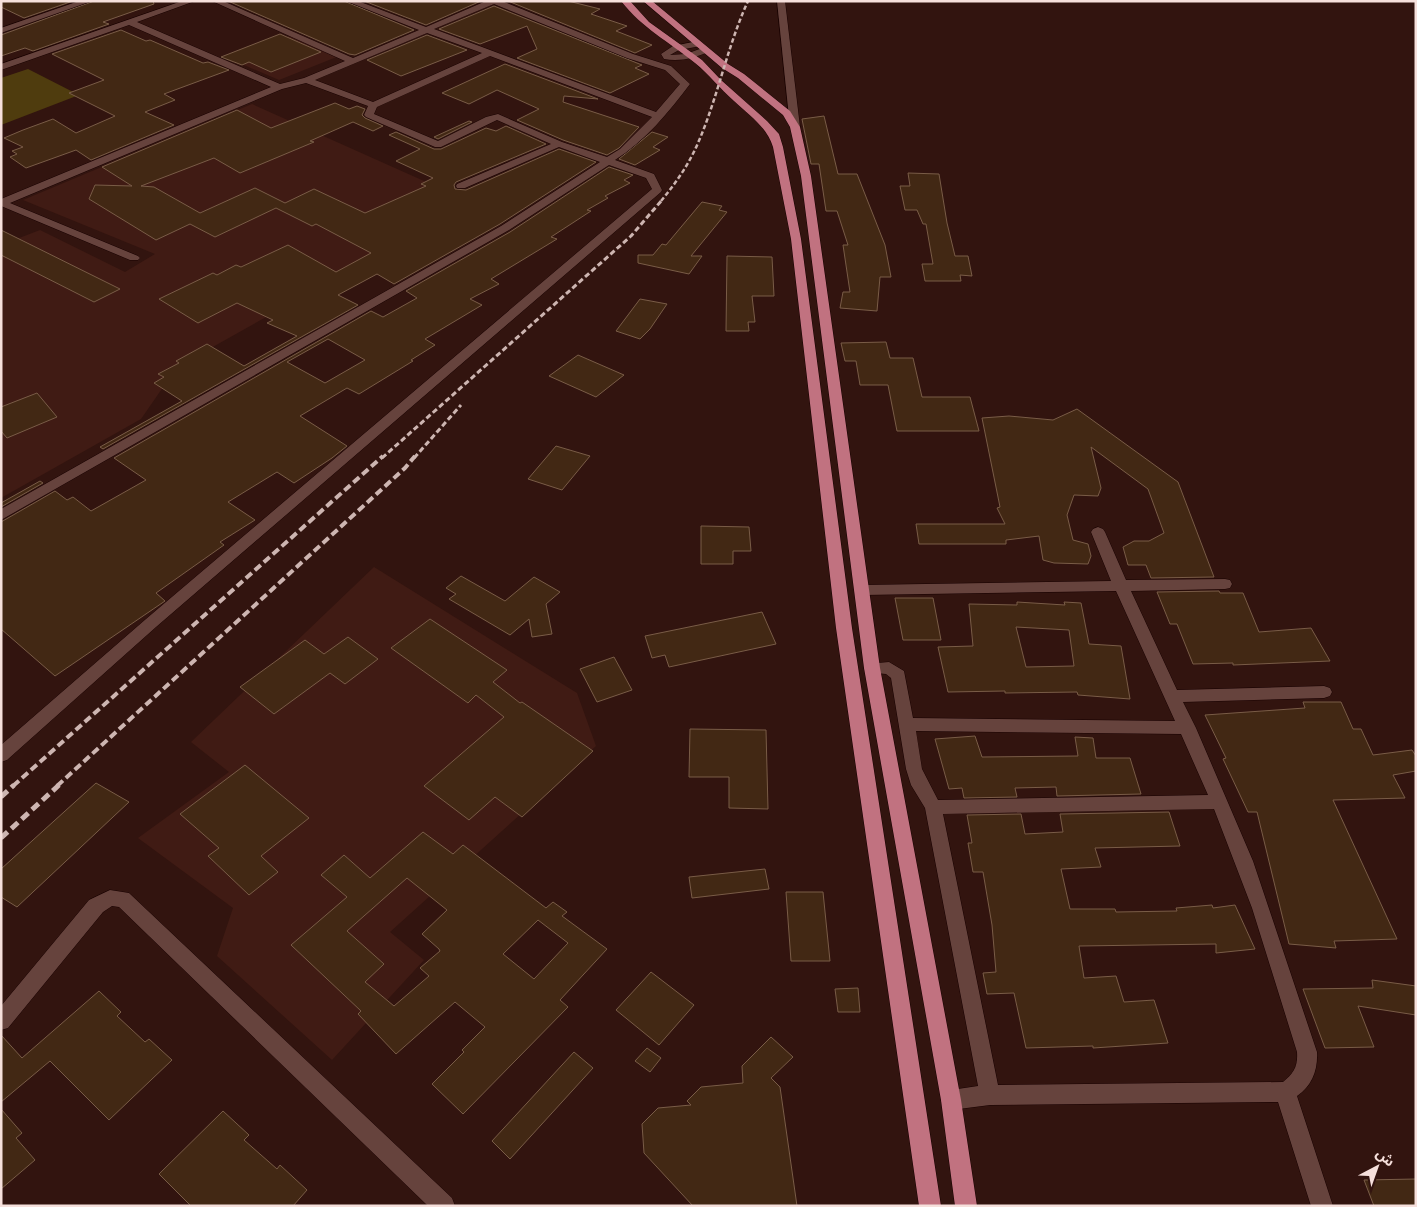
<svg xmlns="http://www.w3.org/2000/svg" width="1417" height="1207" font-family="Literata,'Noto Sans Arabic',serif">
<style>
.built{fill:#401b14}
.green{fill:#4f3c0e}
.building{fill:#422814;stroke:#795c47;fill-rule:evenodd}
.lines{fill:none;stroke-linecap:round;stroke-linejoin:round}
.minor-casing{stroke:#180100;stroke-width:1}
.major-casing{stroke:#180100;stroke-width:1}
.minor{fill:#66433d;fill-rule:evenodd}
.major{fill:#c17280;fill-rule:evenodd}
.rail-far3{stroke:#cdb5b1;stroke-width:2.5;stroke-dasharray:4.5 2.5;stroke-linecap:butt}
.rail-far2{stroke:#cdb5b1;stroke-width:3;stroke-dasharray:5.5 3;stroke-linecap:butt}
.rail-far1{stroke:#cdb5b1;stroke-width:4;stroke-dasharray:8 4;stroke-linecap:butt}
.rail{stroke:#cdb5b1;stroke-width:5;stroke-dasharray:9 5;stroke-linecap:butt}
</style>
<rect width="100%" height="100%" fill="#32140f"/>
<g class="built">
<polygon points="295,34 344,54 279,80 230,59"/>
<polygon points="252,104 471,202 177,367 141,419 1,498 1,245 40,230 125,272 155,254 23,200"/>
<polygon points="374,567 577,693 596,746 390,932 424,960 332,1060 217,956 233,908 138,838 229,772 191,742"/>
</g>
<polygon class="green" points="28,69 79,95 1,125 1,78"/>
<g class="building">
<polygon points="1,1 73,1 24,18 1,7"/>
<polygon points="94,1 153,1 154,4 103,22 109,24 33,51 25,48 1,56 1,35"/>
<polygon points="228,1 344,1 414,30 355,55 349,54"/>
<polygon points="364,1 481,1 426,25"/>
<polygon points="508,1 568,1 600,9 591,14 627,26 616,31 652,45 635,53"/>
<polygon points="494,6 642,65 635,68 649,74 610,93 517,58 537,49 527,26 480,44 439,29"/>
<polygon points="121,30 146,41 150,40 203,63 208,62 229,70 164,94 175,100 145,112 174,125 91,160 76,150 26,168 10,157 17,154 12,151 23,147 4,138 23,130 53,119 76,133 115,116 69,93 104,80 52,54"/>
<polygon points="280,34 321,52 271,72 249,62 242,65 221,57"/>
<polygon points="427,35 467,50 401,76 367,60"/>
<polygon points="505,64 598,99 564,96 563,102 639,127 619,148 607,155 563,140 517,120 539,109 497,90 469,104 442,93"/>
<polygon points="335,103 349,109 357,106 365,109 362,115 365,118 383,126 373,131 353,122 310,141 314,142 240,173 214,158 141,186 154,187 200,213 255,188 285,203 314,189 365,213 426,186 421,184 433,178 396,161 420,149 389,135 396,132 434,149 441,149 486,128 496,131 506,126 546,144 456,182 454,185 455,189 466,190 559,149 596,162 500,224 394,284 377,274 338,295 358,305 103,449 100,447 182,401 154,383 164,377 158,374 179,363 176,361 207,344 244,366 297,336 267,323 273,320 237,303 198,323 159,299 213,273 217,275 236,265 241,267 288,245 336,272 371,253 316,224 312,226 276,208 215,237 190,224 156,240 89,199 95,185 132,186 102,167 237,110 271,128"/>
<polygon points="824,116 838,174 857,174 885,245 891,277 880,277 877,311 840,308 843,292 850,292 843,245 848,245 837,211 826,211 819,164 811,164 802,119"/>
<polygon points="469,121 472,122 438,139 434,137"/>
<polygon points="652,132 668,137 653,147 660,150 635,165 619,159"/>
<path d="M609 167 633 175 624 180 630 183 605 196 608 198 587 210 591 211 551 237 557 239 491 279 499 284 470 299 482 305 425 339 435 345 411 360 413 361 359 394 347 388 300 416 347 446 332 458 294 483 277 472 228 502 255 520 220 542 224 545 156 593 165 601 55 676 1 629V522L55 491 67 500 73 497 91 511 146 480 114 458 371 311 383 317 417 298 406 291 510 232ZM328 339 365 360 325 383 287 362Z"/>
<polygon points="908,173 939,174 947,223 955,256 968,256 972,276 960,275 961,281 925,281 922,264 933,264 926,224 923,224 917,210 905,210 900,186 910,186"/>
<polygon points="702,202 722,206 719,210 727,212 691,256 702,256 689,274 638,263 638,255 653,255 662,244 666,245"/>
<polygon points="1,230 120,289 94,302 1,255"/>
<polygon points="727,256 772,257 774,296 752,296 755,322 748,322 749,331 726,331"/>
<polygon points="640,299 667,304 650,329 640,339 616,331"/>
<polygon points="886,342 890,358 913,358 922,397 970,397 979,431 897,431 888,385 860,385 856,361 845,361 841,343"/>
<polygon points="578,355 624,375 596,397 549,376"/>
<polygon points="37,393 57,417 7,438 1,431 1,407"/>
<polygon points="1077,409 1178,482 1214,577 1151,578 1146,565 1128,565 1123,547 1134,541 1149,541 1164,533 1148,489 1091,447 1101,488 1098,496 1074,495 1067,515 1073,540 1088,544 1091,556 1088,564 1054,563 1043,560 1039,536 1006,540 1006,544 919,544 916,524 1005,524 997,508 1000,507 982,418 1009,416 1053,420"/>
<polygon points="556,446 590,456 562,490 528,479"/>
<polygon points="40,481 43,483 1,507 1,503"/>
<polygon points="701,526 749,527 751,551 733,551 733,564 701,564"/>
<polygon points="461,576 505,601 534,577 560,592 546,604 552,634 532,637 529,619 510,635 449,599 456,594 446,588"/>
<polygon points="1219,591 1220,593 1243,593 1259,632 1311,628 1330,661 1233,665 1233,663 1193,664 1177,624 1170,624 1157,592"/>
<polygon points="895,598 933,598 941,640 903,640"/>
<path d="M1017 602 1065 605 1064 602 1081 603 1089 644 1121 646 1130 699 1078 695 1077 692 1005 693V691L948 692 938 647 973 646 969 604 1017 605ZM1016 627 1069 630 1074 666 1026 667Z"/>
<polygon points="762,612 776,644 669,667 665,655 652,658 645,636"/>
<polygon points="430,619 507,670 493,682 520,703 522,702 593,751 522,817 495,797 469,820 424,786 504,717 476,695 468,703 391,648"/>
<polygon points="348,637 378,659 345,684 330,673 274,714 240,687 305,640 324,654"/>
<polygon points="614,657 632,690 597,702 580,669"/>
<polygon points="1303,702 1341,702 1353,729 1361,729 1373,755 1412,750 1416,756 1416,771 1393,775 1405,798 1333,800 1397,939 1334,941 1336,948 1289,944 1257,812 1248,812 1223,759 1226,758 1205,715 1305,708"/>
<polygon points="690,729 766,730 768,809 729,808 729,777 689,777"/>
<polygon points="975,736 982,757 1078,756 1075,737 1093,738 1096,758 1130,758 1141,794 1057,796 1056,787 1015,788 1017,797 964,798 962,788 949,789 935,739"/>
<polygon points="245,765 309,818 261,856 278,872 249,895 208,856 219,848 180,814"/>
<polygon points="96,783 129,802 17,907 1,897 1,869"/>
<polygon points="1169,812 1180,846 1095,848 1101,867 1061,869 1070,909 1115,909 1116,912 1177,911 1176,908 1212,905 1213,908 1235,905 1255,949 1216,953 1216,944 1079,946 1084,978 1116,976 1124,1002 1154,1000 1168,1043 1093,1048 1093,1046 1026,1048 1014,993 987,994 983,973 996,972 992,925 983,872 973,872 968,843 972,843 967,815 1021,814 1025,834 1063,832 1060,814"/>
<path d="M423 832 453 854 463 845 546 908 553 902 567 912 562 916 607 949 560 1000 568 1007 463 1114 432 1084 464 1052 462 1050 485 1027 455 1002 396 1054 358 1014 361 1011 291 945 347 897 321 875 344 855 370 878ZM407 878 447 910 422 934 439 949 440 951 420 968 429 976 394 1006 365 982 384 964 347 931ZM538 920 568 943 534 979 503 954Z"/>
<polygon points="765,869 769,889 692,898 689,877"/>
<polygon points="786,892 823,892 830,961 791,961"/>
<polygon points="651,972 694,1005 659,1045 616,1010"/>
<polygon points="1372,980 1416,986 1416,1015 1358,1006 1374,1047 1325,1048 1303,989 1373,988"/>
<polygon points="858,988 860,1012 838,1012 835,989"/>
<polygon points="99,991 121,1012 117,1016 145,1042 149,1039 172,1060 109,1120 50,1061 1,1102 1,1035 22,1058"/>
<polygon points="771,1037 793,1057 771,1078 780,1087 797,1206 693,1206 644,1153 642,1124 658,1108 691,1105 687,1101 701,1087 743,1083 742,1066"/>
<polygon points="647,1048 661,1058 650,1072 635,1061"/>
<polygon points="574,1052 593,1068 510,1159 492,1141"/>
<polygon points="1,1109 22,1133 16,1138 35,1160 1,1189"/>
<polygon points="223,1111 249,1135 244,1140 277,1169 280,1165 307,1190 293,1206 191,1206 159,1174"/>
<polygon points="1416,1179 1416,1206 1374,1206 1364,1180"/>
</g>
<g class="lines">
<defs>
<g id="minor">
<polygon points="79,1 92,1 1,33 1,28"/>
<path d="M182 1H195L137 22 280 84 304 78 345 61 212 1H223L353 58 419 30 346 1H358L426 27 486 1H502L633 54 671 66 690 84C669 112 645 141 615 160L654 174 662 190 661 192 156 627 7 760 1 762V745L146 619 652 189 646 178 609 165 509 230 1 520V509L501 226 600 162 559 147 465 188H457L456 186 457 184 551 144 497 120 441 147H435L366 117 364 115 368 106 306 83 282 89 10 203 138 256 140 258 138 260H130L1 206V199L271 87 129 25 1 70V64ZM494 4 627 58 665 70 680 84 656 112 434 29ZM427 33 482 53 373 102 315 80ZM490 56 652 117 620 149 607 157 562 142 498 114 486 117 438 141 374 114 377 107Z"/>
<polygon points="777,1 785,1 800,127 795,130 790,127"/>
<path d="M698 41 702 44 701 46 679 50 670 55 686 54 705 47 708 48V52C694 58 680 62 664 59L661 54 673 46Z"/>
<path d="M1098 527 1103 529 1105 532 1126 580 1225 579 1230 580 1232 584 1230 588 1225 589 1131 591 1177 690 1324 686 1330 688 1332 692 1330 696 1324 698 1183 702 1196 728 1253 861 1317 1052C1318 1070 1312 1086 1297 1096L1333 1206H1311L1278 1102 990 1105 951 1110 944 1107 941 1100 944 1093 951 1090 978 1086 925 808 911 785 906 769 891 678 886 674 866 672 864 668 866 664 889 662 904 671 913 718 1175 721 1116 591 863 595 858 594 856 590 858 586 863 585 1111 581 1091 532 1093 529ZM916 731 1181 734 1208 795 938 800 922 769ZM1214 809 1252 908 1297 1052C1298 1066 1294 1073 1283 1082L998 1085 943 814Z"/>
<polygon points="110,890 129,893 452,1198 455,1206 428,1206 119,907 112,906 103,912 8,1028 1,1030 1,1006 89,900"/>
</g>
<g id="major">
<path d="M621 1H630L649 22 702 60 721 80 767 121 779 134 783 147 801 239 852 628 941 1206H919L836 628 791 239 773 147C767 127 749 115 734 101 720 89 709 74 695 63 668 41 643 29 621 1Z"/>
<polygon points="643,1 652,1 728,64 744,74 790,111 800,127 811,176 880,668 961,1100 977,1206 955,1206 941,1100 864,668 801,176 790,127 783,115 738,78 722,68"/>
</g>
</defs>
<use href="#minor" class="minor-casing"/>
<use href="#major" class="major-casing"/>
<use href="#minor" class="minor"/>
<use href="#major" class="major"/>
<path class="rail-far3" d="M661 201C676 183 689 164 698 143 718 97 727 47 748 1"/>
<g class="rail-far2">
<polyline points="382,458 631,236 662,200"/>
<polyline points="414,458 461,405"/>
</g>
<g class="rail-far1">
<polyline points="13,786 383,456"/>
<polyline points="57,786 405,468 415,456"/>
</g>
<g class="rail">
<polyline points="1,797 14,785"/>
<polyline points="1,838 59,785"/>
</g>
</g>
<rect width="1417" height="1207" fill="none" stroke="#f6e0dc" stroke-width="5"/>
<g transform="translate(1377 1167) rotate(41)" stroke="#32140f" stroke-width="4" paint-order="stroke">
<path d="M0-4L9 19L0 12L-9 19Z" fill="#f6e0dc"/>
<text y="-8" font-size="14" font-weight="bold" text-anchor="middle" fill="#f6e0dc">ش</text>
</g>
</svg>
